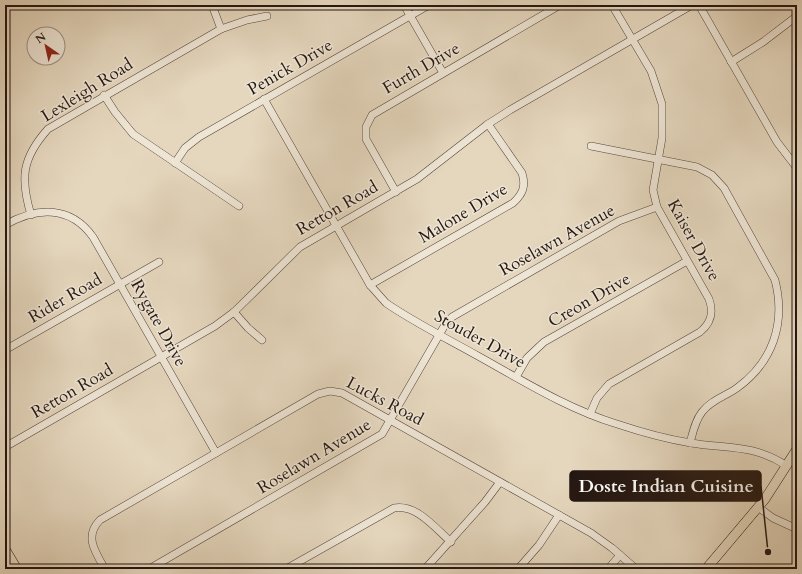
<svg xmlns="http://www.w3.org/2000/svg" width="802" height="574" font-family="Cardo,serif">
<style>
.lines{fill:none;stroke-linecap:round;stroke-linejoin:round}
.minor-casing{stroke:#54463c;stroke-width:8}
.major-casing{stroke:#231611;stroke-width:10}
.minor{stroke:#eee5d5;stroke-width:7}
.major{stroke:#e5d7be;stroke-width:9}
.labels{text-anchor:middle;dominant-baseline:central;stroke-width:3;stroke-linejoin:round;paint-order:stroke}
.street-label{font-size:17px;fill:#231611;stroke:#eee5d5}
.leader{fill:none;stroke:#231611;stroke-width:1.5}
.callout-dot{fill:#231611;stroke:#eee5d5;stroke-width:1.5}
.callout{fill:#231611;stroke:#231611;stroke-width:1.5}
.callout-label{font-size:18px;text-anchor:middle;font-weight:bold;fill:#fff}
</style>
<rect width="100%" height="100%" fill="#e5d7be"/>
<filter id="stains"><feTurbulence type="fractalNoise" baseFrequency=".005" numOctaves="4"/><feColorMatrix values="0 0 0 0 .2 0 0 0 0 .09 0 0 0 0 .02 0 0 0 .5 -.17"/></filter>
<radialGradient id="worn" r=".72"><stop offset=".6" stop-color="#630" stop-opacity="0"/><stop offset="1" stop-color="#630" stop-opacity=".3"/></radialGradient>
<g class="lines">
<defs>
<g id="minor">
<polyline points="212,5 221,29"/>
<polyline points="404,5 443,73"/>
<polyline points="699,5 777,142 797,168"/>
<polyline points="731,62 763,42 797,16"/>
<polyline points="104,95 115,112 133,134 239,206"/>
<path d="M264 99 370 285 386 303C415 323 448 339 478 356 523 381 568 409 617 424 641 432 666 439 691 443 727 449 754 444 787 466"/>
<path d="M591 146 697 167 712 175 724 188 775 280C786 323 773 362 737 388 726 396 711 400 702 412 695 421 693 432 690 443"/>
<polyline points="175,163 185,148 199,137 429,5"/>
<polyline points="396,192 366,139 366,127 372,115 560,5"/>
<path d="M31 215C20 178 22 158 48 129L221 29 247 20 267 16"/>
<path d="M5 225C37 207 70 205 93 237L216 453"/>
<path d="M370 285 513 203C523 194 526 186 522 173L488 124"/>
<polyline points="234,312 248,328 262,340"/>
<polyline points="5,350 159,262"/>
<polyline points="516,377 527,358 544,342 687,261"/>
<path d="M590 414 597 398 609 384 700 332C711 323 714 313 709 299L657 207 653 190 662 138V104L651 71 612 5"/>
<polyline points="5,447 215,326 234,312 300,247 417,179 488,124 510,110 692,5"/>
<polyline points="758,507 773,518 797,529"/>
<path d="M105 569C95 552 84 536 100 520L318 394 330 391 342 393 591 533 612 548 636 569"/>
<polyline points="149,569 382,434 446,323 452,317 619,221 657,207"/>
<path d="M286 569 394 508C417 504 435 528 451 542"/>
<polyline points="425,569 485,502 500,482"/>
<polyline points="518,569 539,545 559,515"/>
<polyline points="608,569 620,555"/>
</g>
<g id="major">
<polyline points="5,549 17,569"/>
<polyline points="706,569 765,499 797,449"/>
</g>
</defs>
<use href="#minor" class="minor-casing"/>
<use href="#major" class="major-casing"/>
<use href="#minor" class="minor"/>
<use href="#major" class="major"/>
</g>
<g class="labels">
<g class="street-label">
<text transform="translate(290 67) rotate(-30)">Penick Drive</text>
<text transform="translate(421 68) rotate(-30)">Furth Drive</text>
<text transform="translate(87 90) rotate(-32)">Lexleigh Road</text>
<text transform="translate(337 208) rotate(-30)">Retton Road</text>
<text transform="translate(463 213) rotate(-31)">Malone Drive</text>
<text transform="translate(557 240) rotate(-29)">Roselawn Avenue</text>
<text transform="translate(694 240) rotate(61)">Kaiser Drive</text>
<text transform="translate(65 298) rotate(-30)">Rider Road</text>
<text transform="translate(589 300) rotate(-30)">Creon Drive</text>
<text transform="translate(159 323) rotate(61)">Rygate Drive</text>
<text transform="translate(480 339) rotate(29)">Stouder Drive</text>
<text transform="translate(72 391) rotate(-30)">Retton Road</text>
<text transform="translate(385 401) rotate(28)">Lucks Road</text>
<text transform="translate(314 456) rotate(-31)">Roselawn Avenue</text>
</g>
</g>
<path class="leader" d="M768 552L761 486"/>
<circle class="callout-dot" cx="768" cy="552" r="4"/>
<rect class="callout" x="570" y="471" width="191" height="30" rx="4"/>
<g class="callout-label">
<text x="666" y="492">Doste Indian Cuisine</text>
</g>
<rect width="802" height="574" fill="none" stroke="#e5d7be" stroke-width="20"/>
<rect x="6" y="6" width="790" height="562" fill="none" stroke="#231611" stroke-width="2"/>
<rect x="10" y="10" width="782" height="554" fill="none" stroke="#231611"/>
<g transform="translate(46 46) rotate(326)"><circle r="19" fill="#eee5d5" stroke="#9d9287"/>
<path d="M0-3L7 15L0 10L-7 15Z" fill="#8f2418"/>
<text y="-6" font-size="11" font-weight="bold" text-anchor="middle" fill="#231611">N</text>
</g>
<rect width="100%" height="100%" filter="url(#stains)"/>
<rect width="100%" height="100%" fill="url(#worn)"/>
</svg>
